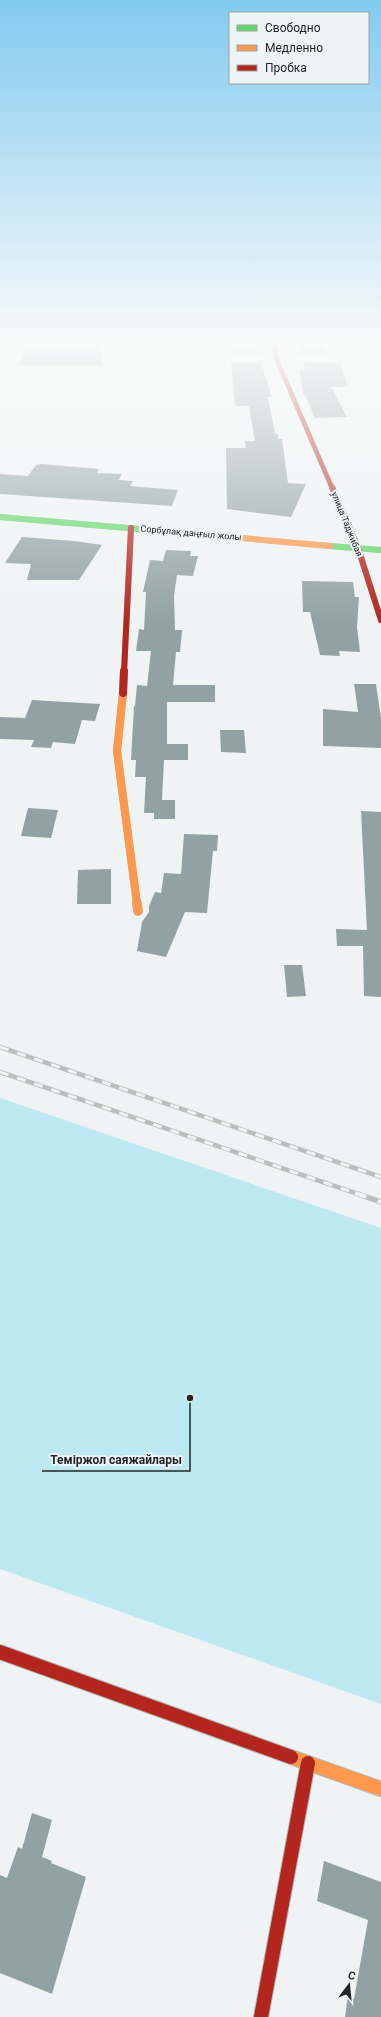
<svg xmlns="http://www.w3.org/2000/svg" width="381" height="2017" font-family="Roboto,sans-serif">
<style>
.green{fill:#bce9f1}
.building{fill:#92a2a4}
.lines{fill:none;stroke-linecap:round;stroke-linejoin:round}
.street-casing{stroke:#b3b6b6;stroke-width:1}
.fast-casing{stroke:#b3b6b6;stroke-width:6}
.slow-far3-casing{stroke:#b3b6b6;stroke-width:6}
.slow-far2-casing{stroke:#b3b6b6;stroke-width:8}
.slow-far1-casing{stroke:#b3b6b6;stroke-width:10}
.slow-casing{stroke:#b3b6b6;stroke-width:16}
.jam-far3-casing{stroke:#b3b6b6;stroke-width:5}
.jam-far2-casing{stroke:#b3b6b6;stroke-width:6}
.jam-far1-casing{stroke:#b3b6b6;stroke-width:8}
.jam-casing{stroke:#b3b6b6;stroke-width:16}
.street{fill:#fdfdfd;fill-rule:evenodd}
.fast{stroke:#63d668;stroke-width:6}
.slow-far3{stroke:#ff974d;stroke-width:6}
.slow-far2{stroke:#ff974d;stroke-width:8}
.slow-far1{stroke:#ff974d;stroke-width:9}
.slow{stroke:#ff974d;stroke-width:14}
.jam-far3{stroke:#b3261e;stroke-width:4.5}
.jam-far2{stroke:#b3261e;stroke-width:6}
.jam-far1{stroke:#b3261e;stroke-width:8}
.jam{stroke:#b3261e;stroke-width:14}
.rail-far1-casing{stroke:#bdbdbd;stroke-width:4.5}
.rail-casing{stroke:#bdbdbd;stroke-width:5.5}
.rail-far1{stroke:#edf4f5;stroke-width:3;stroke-dasharray:9;stroke-linecap:butt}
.rail{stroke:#edf4f5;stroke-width:4;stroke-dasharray:12;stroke-linecap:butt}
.labels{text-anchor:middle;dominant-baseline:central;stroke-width:4;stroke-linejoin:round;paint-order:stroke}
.far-street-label{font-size:9px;fill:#232626;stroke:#edf4f5}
.leader{fill:none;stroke:#232626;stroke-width:1.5}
.callout-dot{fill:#232626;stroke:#edf4f5;stroke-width:1.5}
.callout-label{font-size:12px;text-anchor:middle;font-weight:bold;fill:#232626;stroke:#edf4f5;stroke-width:4;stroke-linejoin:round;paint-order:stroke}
</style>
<rect width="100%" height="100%" fill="#eff3f3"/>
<polygon class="green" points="0,1098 381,1228 381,1704 0,1569"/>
<g class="building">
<polygon points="30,341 101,341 102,365 19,365"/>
<polygon points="320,341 321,346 324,346 326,354 302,354 299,342"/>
<polygon points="230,346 257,346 259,354 230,354"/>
<polygon points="231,363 261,363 272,397 268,397 275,434 278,434 278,439 282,439 288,483 306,484 291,517 227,509 226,448 246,448 245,441 255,441 249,406 235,406"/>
<polygon points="304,363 340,363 348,387 331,387 347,417 315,418 306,396 304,396 299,369 305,369"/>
<polygon points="42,464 99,469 97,473 122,474 119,480 133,481 130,486 178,490 172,506 0,494 0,474 28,476 36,465"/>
<polygon points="22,537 74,541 102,545 79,580 27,580 31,564 5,563"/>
<polygon points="166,550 191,551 190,556 198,556 193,576 177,575 174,596 175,630 182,630 180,652 176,652 173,685 215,685 215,702 167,702 167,744 188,744 188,760 164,760 162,800 175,800 175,819 154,819 154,813 144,813 146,777 135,777 136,760 131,760 134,706 135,706 137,685 147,686 151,651 136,651 139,629 144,630 146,592 143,592 150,560 163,561"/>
<polygon points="302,581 353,582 355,597 359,597 357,627 360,652 339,651 340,656 320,655 310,612 303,612"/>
<polygon points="354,684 376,684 381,718 381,748 323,746 323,709 358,712"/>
<polygon points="32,700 100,704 95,721 82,720 75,744 53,742 51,748 31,747 34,740 0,739 0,717 25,718"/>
<polygon points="220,730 244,730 246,753 221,752"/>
<polygon points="28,808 58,810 51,838 21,836"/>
<polygon points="361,811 381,812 381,997 364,996 363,946 337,946 336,929 367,930"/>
<polygon points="184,834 218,835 217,851 213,851 207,913 185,912 166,957 137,951 142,922 149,912 149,906 155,892 161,893 164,873 181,874"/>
<polygon points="111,869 111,904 77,904 78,870"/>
<polygon points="284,965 302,965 306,996 287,997"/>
<polygon points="32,1813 52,1820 42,1857 52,1861 51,1863 86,1877 52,1994 0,1973 0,1875 7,1878 18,1847 22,1849"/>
<polygon points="324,1861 381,1882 381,2017 345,2017 348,1996 354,1999 368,1920 317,1901"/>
</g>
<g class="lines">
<defs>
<polygon id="street" points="112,341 122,341 121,348 125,355 381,356 381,362 121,361 117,360 111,348"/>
<g id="fast">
<polyline points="0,517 174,532"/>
<polyline points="330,546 381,550"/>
</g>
<polyline id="slow-far3" points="174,532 330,546"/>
<polyline id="slow-far2" points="123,693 117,751 137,904"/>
<polyline id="slow-far1" points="137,903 138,911"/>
<polyline id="slow" points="291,1757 381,1789"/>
<polyline id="jam-far3" points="273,341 277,360 332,488"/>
<g id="jam-far2">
<polyline points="332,487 358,548 381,620"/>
<polyline points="124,672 131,528"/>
</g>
<polyline id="jam-far1" points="123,693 124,671"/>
<g id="jam">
<polyline points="0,1652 291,1757"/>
<polyline points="261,2017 308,1763"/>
</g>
</defs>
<use href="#street" class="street-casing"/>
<use href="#fast" class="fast-casing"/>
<use href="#slow-far3" class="slow-far3-casing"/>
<use href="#slow-far2" class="slow-far2-casing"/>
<use href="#slow-far1" class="slow-far1-casing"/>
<use href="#slow" class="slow-casing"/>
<use href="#jam-far3" class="jam-far3-casing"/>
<use href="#jam-far2" class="jam-far2-casing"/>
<use href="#jam-far1" class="jam-far1-casing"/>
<use href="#jam" class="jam-casing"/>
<use href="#street" class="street"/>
<use href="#fast" class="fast"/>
<use href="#slow-far3" class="slow-far3"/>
<use href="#slow-far2" class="slow-far2"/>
<use href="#slow-far1" class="slow-far1"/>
<use href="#slow" class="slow"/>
<use href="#jam-far3" class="jam-far3"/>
<use href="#jam-far2" class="jam-far2"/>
<use href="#jam-far1" class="jam-far1"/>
<use href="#jam" class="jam"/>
<defs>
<g id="rail-far1">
<polyline points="0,1047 381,1177"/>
<polyline points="0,1072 358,1194"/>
</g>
<polyline id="rail" points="355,1193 381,1202"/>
</defs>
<use href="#rail-far1" class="rail-far1-casing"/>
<use href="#rail" class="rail-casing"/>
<use href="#rail-far1" class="rail-far1"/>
<use href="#rail" class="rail"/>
</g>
<linearGradient id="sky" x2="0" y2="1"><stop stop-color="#83caf0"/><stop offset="0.55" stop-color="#f8fafa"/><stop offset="1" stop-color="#f8fafa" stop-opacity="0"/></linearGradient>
<rect width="381" height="623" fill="url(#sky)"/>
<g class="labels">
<g class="far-street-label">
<text transform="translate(347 524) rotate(68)">улица Таджибая</text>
<text transform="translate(191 533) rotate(5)">Сорбұлақ даңғыл жолы</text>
</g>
</g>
<path class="leader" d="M190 1398L190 1471H42"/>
<circle class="callout-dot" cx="190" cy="1398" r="4"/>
<g class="callout-label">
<text x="116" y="1464">Теміржол саяжайлары</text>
</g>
<rect x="229" y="12" width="140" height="72" fill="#edf4f5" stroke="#9ca2a2"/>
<rect x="237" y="25" width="20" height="6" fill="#63d668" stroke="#9ca2a2"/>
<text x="265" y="32" font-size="12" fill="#232626">Свободно</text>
<rect x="237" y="45" width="20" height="6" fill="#ff974d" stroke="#9ca2a2"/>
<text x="265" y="52" font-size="12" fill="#232626">Медленно</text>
<rect x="237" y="65" width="20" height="6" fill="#b3261e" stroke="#9ca2a2"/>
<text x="265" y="72" font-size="12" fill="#232626">Пробка</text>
<g transform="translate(349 1985) rotate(16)" stroke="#edf4f5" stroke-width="3" paint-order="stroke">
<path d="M0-3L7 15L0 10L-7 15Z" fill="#232626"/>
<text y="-6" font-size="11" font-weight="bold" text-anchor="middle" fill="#232626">С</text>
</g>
</svg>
